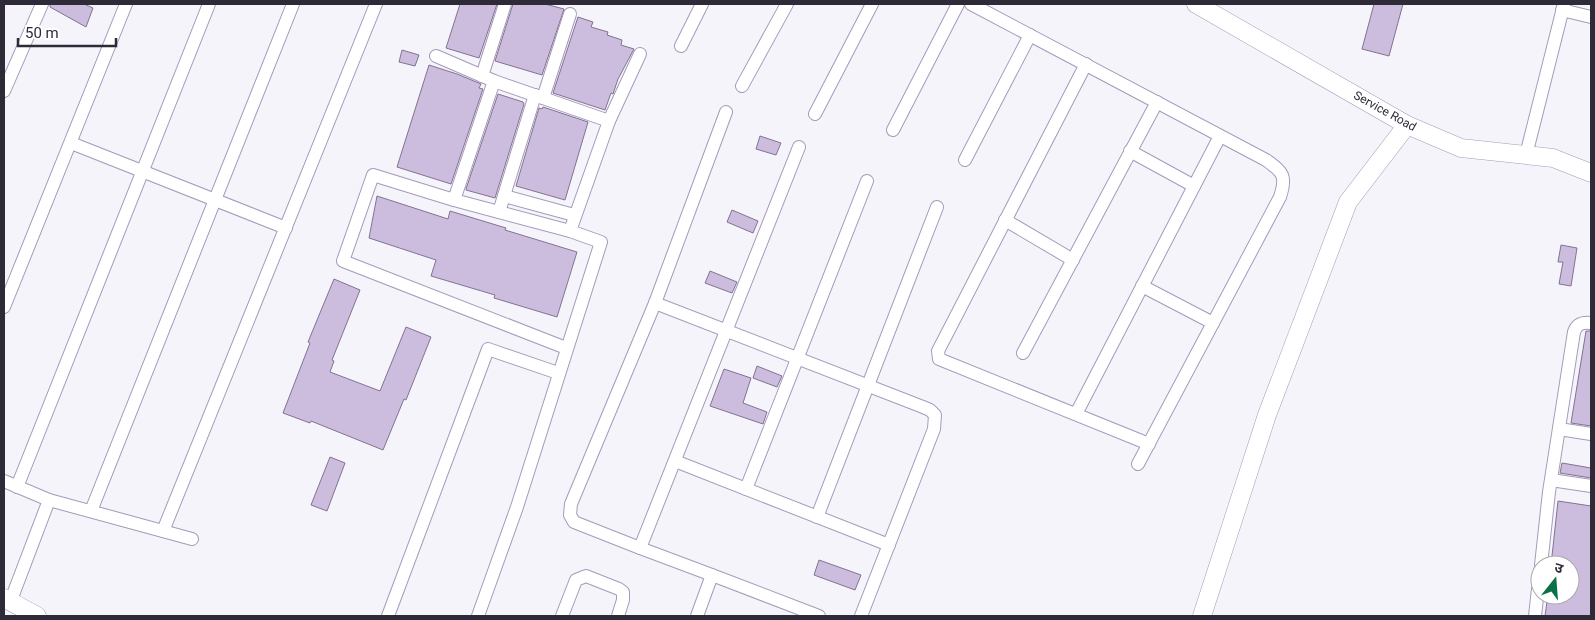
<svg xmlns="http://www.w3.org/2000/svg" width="1595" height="620" font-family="Roboto,'Noto Sans Devanagari',sans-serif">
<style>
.building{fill:#ccbdde;stroke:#817391}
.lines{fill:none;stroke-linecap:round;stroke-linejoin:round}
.street-casing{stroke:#a59aba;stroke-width:14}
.secondary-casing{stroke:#a59aba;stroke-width:19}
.street{stroke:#fff;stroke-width:12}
.secondary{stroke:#fff;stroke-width:18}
.labels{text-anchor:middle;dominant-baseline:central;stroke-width:4;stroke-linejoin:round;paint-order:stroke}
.street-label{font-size:12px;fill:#2e2a37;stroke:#fff}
</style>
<rect width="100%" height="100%" fill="#f6f4fb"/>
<g class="building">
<polygon points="50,4 84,4 93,8 86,27 50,7"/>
<polygon points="460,4 497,4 479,58 446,48"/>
<polygon points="513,4 545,4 564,9 542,75 495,61"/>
<polygon points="1374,4 1403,4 1389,56 1362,49"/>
<polygon points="578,17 593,22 591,27 608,32 607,35 622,40 621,45 634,49 618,79 613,94 611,93 605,110 553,93"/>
<polygon points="402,50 419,55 415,66 399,62"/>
<polygon points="429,65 457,74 481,84 479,88 483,89 451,184 397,167"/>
<polygon points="498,94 523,102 524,104 495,198 466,190 466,189"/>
<polygon points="543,107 588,122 565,200 516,186 539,108 542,109"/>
<polygon points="760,136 781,143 776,155 756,149"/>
<polygon points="377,196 448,219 450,211 506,228 505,230 577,252 557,317 494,298 495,295 431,276 436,260 369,238"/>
<polygon points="732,210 758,221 753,233 727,222"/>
<polygon points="1561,245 1577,248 1571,286 1559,284 1563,262 1558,262"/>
<polygon points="710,271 737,282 732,293 705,283"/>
<polygon points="334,279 360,290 332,360 334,361 330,372 380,391 406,327 431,337 406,400 404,399 383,450 311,421 310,423 283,413 310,343 308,342"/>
<polygon points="1586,331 1591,331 1591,426 1571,423"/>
<polygon points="757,366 782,376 777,387 753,378"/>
<polygon points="724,369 751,378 743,403 767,412 763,424 710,406"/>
<polygon points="330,457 345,463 327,511 311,505"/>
<polygon points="1562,463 1591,468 1591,478 1560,473"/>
<polygon points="1558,501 1591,506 1591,616 1545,616 1548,595 1570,595 1570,565 1551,565"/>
<polygon points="819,560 861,575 855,590 814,575"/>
</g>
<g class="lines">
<defs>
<g id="street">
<path d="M971 4 1266 160C1283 172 1287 176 1280 197L1138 464"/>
<polyline points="1562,10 1591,17"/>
<polyline points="681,46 702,4"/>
<polyline points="436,56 494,81 609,121 570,231 601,242 517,507 478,616"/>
<polyline points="1086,64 938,351 939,359 1149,444"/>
<polyline points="482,76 505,4"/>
<polyline points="494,81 454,200 570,231"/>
<polyline points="742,86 787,4"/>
<polyline points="4,91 42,4"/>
<polyline points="543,98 570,14"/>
<polyline points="815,114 872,4"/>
<polyline points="609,121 640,54"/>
<polyline points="893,130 958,4"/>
<polyline points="71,143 286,228"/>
<polyline points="1130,151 1194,186"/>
<polyline points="1526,155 1564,4"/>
<polyline points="965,160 1030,35"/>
<polyline points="504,196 574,215"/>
<polyline points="454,200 373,175 343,261 566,348"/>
<polyline points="499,212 535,95"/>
<polyline points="1005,220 1073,260"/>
<polyline points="1142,286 1213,323"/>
<polyline points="655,303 923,407 930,410 935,415 934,429 861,616"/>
<polyline points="4,307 126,4"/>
<polyline points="1023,353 1157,102"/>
<polyline points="1076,414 1220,136"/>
<polyline points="1559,429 1591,434"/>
<polyline points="675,461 889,545"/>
<polyline points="1551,480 1591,486"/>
<polyline points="4,481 49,500 192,539"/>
<polyline points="17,487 209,4"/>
<polyline points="746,489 867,181"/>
<polyline points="91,511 293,4"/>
<polyline points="817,517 937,207"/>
<polyline points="163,531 376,4"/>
<polyline points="640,548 574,522 570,515 571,504 655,303 726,112"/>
<path d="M1541 565 1549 492 1574 332C1577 323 1583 322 1591 323"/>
<polyline points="712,575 819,616"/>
<polyline points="11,600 49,500"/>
<polyline points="388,616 488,349 558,373"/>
<polyline points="562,616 576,580 586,576 619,589 623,592 623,600 618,616"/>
<polyline points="697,616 712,575 640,548 799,147"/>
<polyline points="1535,616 1540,571"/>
</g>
<g id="secondary">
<polyline points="1196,4 1407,125 1461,148 1553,158 1591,173"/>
<polyline points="4,598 37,616"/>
<polyline points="1202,616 1267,415 1348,202 1407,125"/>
</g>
</defs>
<use href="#street" class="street-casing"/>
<use href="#secondary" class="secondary-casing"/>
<use href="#street" class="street"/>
<use href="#secondary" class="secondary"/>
</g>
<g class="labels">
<g class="street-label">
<text transform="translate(1385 111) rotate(29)">Service Road</text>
</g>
</g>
<rect width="1595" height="620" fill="none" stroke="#2e2a37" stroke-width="10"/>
<g transform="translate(1555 580) rotate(17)"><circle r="24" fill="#ffffff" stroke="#abaaaf"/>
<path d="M0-4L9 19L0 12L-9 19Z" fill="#0c7148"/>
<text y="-8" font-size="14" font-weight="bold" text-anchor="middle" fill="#2e2a37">उ</text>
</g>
<path d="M18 38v8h98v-8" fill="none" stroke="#2e2a37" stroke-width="2.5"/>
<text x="25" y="38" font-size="15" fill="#2e2a37" stroke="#ffffff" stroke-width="4" paint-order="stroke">50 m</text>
</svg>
